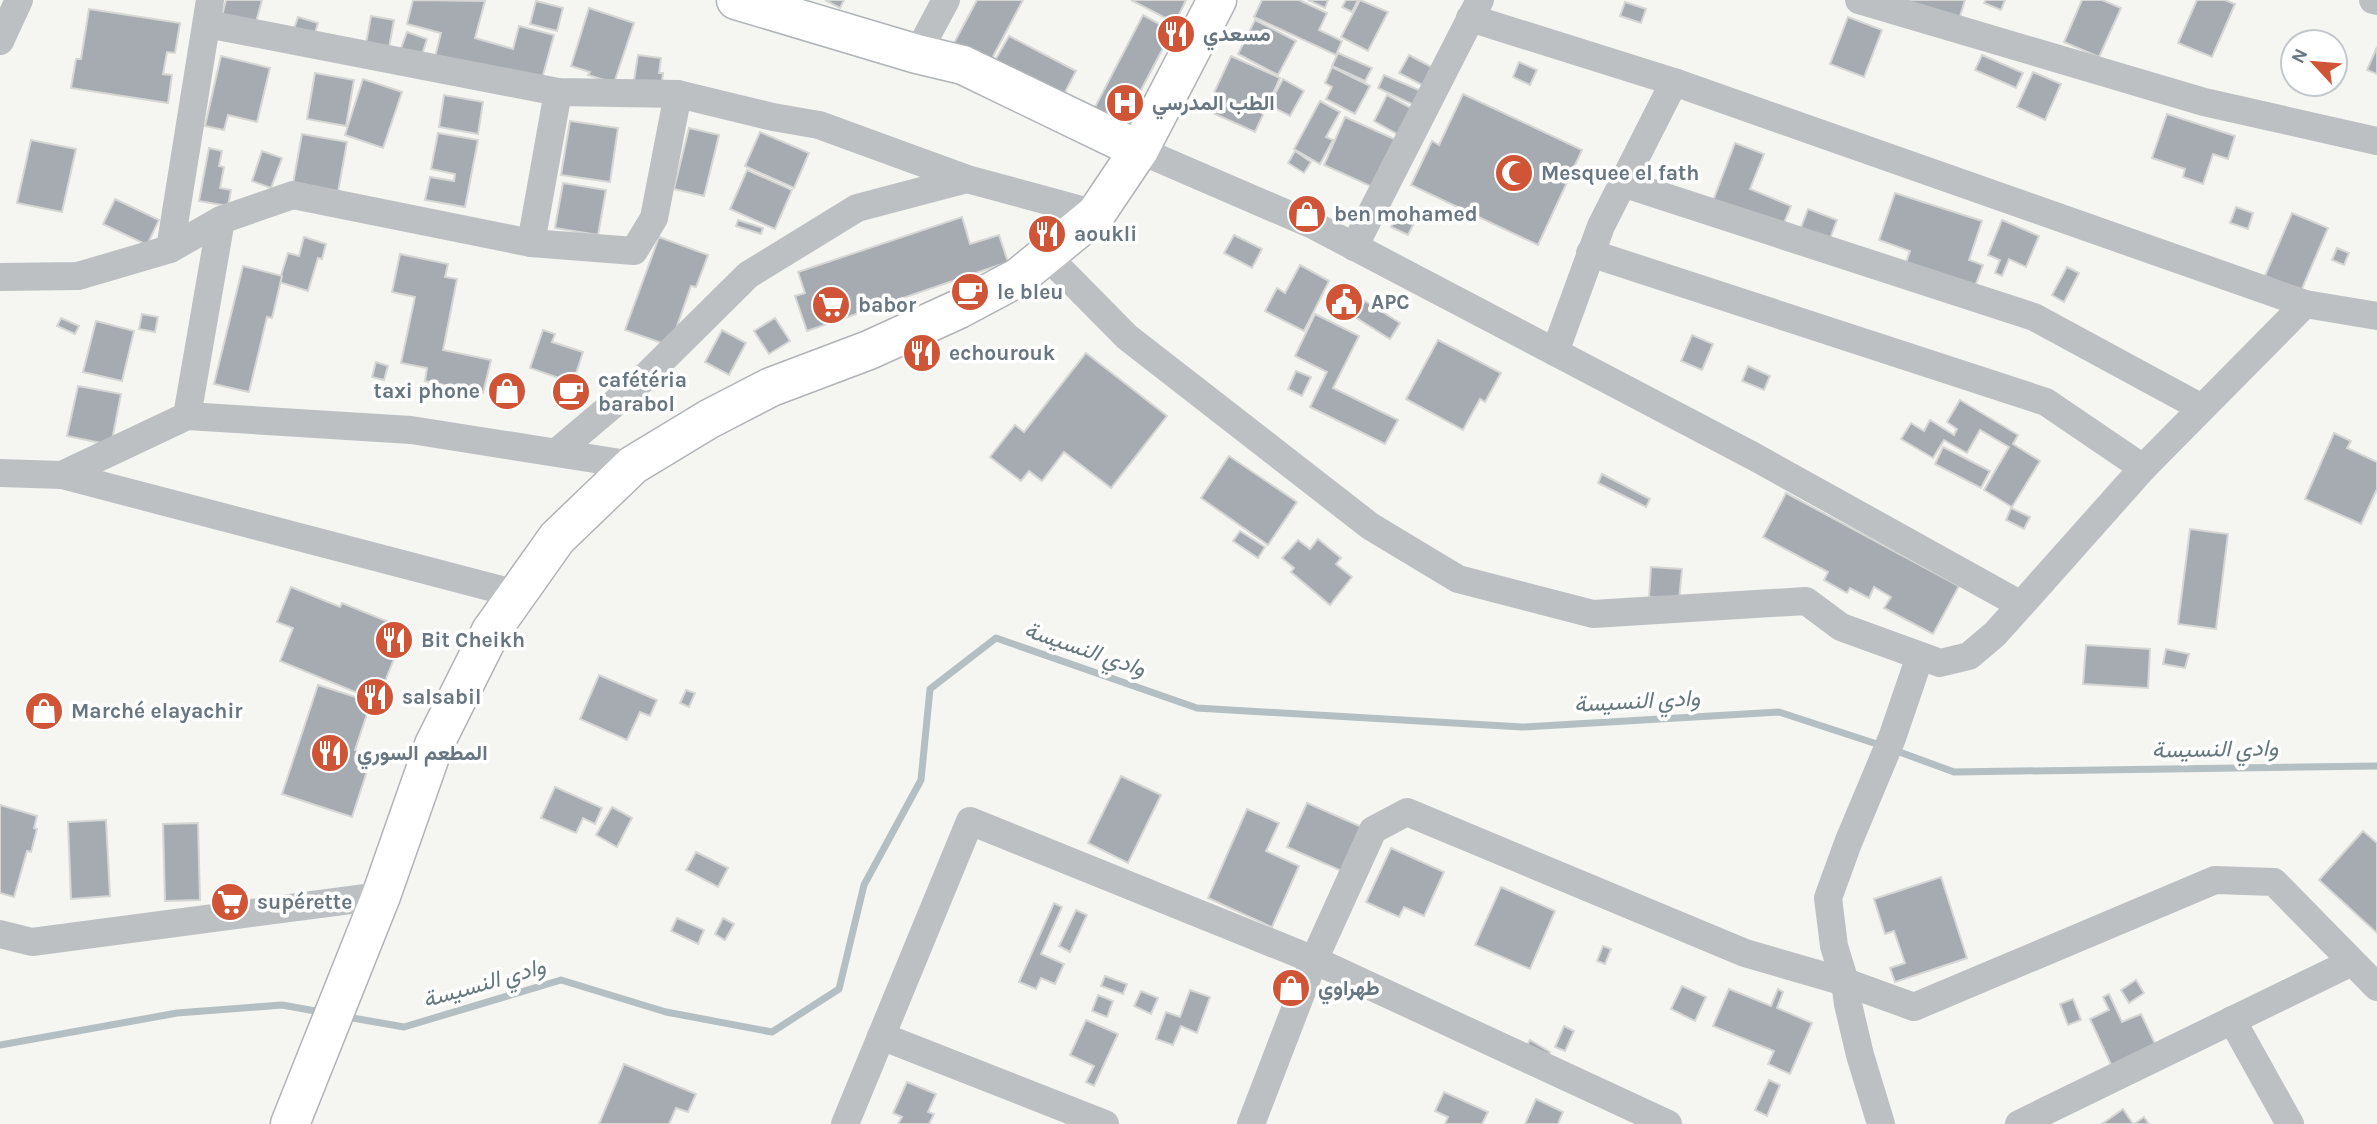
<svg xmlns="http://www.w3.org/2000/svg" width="2377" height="1124" font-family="Karla,Vazirmatn,sans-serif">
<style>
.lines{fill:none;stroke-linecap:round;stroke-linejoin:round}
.stream{stroke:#b3bfc2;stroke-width:7}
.building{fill:#a5abb0;stroke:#d6d6d5;stroke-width:2}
.secondary-casing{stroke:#afb4b8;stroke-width:41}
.primary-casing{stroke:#b0b4b7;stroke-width:41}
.street{stroke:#bcc0c3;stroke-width:28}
.secondary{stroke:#fff;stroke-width:38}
.primary{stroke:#fff;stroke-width:38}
.labels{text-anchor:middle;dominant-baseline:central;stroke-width:7;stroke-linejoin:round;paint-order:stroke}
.poi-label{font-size:21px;font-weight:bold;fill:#677680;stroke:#fff;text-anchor:start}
.water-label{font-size:23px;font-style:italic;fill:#63777c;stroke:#fff}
</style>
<rect width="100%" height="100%" fill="#f5f5f2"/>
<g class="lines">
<g class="stream">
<polyline points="1894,750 1954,772 2377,766"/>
<polyline points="347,1017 404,1027 561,980 666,1012 772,1032 839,989 864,885 921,780 930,689 996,638 1197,708 1522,727 1779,712 1883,746"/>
<polyline points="0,1045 177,1013 282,1005 321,1012"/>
</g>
</g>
<g class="building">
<polygon points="226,0 262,0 253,33 220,24"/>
<polygon points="413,0 485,1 475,38 513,49 519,26 554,35 540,86 435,57 441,33 407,24"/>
<polygon points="825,0 844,0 840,8"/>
<polygon points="977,0 1023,0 989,64 953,45"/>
<polygon points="1131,0 1186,0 1175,23"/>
<polygon points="1262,0 1299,0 1327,13 1319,30 1342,41 1336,55 1254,17"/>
<polygon points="1308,0 1328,0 1325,8"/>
<polygon points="1346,0 1358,0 1352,12 1342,7"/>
<polygon points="1360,0 1388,12 1368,51 1341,37"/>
<polygon points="1889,0 1965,0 1957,26"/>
<polygon points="1986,0 2005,0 2001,10 1984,3"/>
<polygon points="2082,0 2102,0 2121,8 2099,57 2064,42"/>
<polygon points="2197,0 2225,0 2235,4 2212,57 2178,43"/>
<polygon points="536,1 563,8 557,31 530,24"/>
<polygon points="1625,2 1646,9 1641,23 1620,16"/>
<polygon points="589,8 634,23 614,83 588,75 590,72 571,66"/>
<polygon points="89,9 180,23 175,53 167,52 163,74 172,75 168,103 71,88 76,59 81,59"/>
<polygon points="1143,15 1172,31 1121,128 1092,113"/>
<polygon points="371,16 394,20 388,53 365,49"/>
<polygon points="298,17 318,23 312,42 292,35"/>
<polygon points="1848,17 1882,30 1864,77 1830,64"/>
<polygon points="1255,20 1296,41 1278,75 1238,54"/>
<polygon points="407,32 427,39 420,61 399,54"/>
<polygon points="1009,36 1076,71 1062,98 994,62"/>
<polygon points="2377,47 2377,74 2367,70"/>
<polygon points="1338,53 1372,68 1365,81 1332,66"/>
<polygon points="638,55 661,58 659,73 663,73 661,91 633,87"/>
<polygon points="1409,55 1437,70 1428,88 1399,73"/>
<polygon points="1982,55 2023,73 2016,88 1975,70"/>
<polygon points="221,56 270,68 257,122 228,115 224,130 205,126"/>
<polygon points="1231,56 1280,78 1255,132 1206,110"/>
<polygon points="1519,62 1537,70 1530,85 1513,77"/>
<polygon points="1332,67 1370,86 1355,114 1326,99 1332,87 1325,83"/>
<polygon points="2033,72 2061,84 2045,120 2017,107"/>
<polygon points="315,73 354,80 346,126 307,119"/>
<polygon points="1384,75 1421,91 1414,105 1378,88"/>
<polygon points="363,79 402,92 383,148 345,135"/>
<polygon points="1283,79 1304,91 1290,116 1269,105"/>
<polygon points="1463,94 1582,150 1538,245 1411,185 1432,141 1439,145"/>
<polygon points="444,95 483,102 478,134 439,127"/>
<polygon points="1387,95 1420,113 1406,139 1374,121"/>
<polygon points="1320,101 1340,112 1326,137 1333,140 1320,164 1294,149"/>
<polygon points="2167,114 2235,136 2228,159 2213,154 2203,184 2183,177 2185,169 2152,158"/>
<polygon points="1345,117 1401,142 1379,190 1324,165"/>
<polygon points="570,121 618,128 610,182 561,175"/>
<polygon points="689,128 719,135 704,196 674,189"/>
<polygon points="760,132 809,153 794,188 745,166"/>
<polygon points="438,133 478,140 465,207 425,200 430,177 454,181 455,174 431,169"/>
<polygon points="302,134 347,142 338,192 293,184"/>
<polygon points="31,140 76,149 62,212 17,203"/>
<polygon points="1735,143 1764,154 1750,189 1791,206 1782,228 1713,201"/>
<polygon points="209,148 222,151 219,166 224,167 220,188 231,190 228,206 199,201"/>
<polygon points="262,151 282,158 271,188 252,181"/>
<polygon points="1295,151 1311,162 1304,173 1288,163"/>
<circle cx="1514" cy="173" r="12"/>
<polygon points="747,170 792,190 775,229 730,209"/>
<polygon points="563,183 606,190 598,235 555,228"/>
<polygon points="1895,193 1982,221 1969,260 1983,265 1974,289 1905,266 1910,251 1879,240"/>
<polygon points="115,199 159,220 147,245 103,224"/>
<polygon points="2236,207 2253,213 2248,229 2230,223"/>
<polygon points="1808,209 1837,220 1828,244 1799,233"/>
<polygon points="1399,211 1416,219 1408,235 1391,227"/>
<polygon points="2292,213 2328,228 2301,291 2265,276"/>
<polygon points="962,217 970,244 999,235 1008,262 807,331 795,296 805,293 798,272"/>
<polygon points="738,220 763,228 761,234 736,226"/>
<polygon points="2002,220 2039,236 2026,267 2009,259 2002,276 1995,273 2000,260 1988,255"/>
<polygon points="1234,235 1262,249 1252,268 1224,253"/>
<polygon points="304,237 326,244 322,259 318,258 308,291 279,282 288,253 299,256"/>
<polygon points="659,237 708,255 696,287 691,286 670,346 625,330"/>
<polygon points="2337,248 2349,253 2344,265 2332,260"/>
<polygon points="400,254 448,264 445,277 457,279 443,350 491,360 483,393 425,381 427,368 401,363 415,297 392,292"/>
<polygon points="1300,265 1329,281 1304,331 1265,311 1277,288 1285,293"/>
<polygon points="243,266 282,276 272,318 267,317 249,392 214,384"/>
<polygon points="2067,267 2079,273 2064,302 2052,295"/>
<polygon points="1365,301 1400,323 1390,339 1355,317"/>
<polygon points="142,314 158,317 155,332 139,329"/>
<polygon points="1315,314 1359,336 1333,388 1398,420 1385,444 1310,407 1327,372 1295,356"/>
<polygon points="61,318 79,326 75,334 57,326"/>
<polygon points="775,318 790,341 769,354 754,331"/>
<polygon points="96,321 134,331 122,381 83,372"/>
<polygon points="543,330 555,334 552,342 583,352 573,383 530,368"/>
<polygon points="722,330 746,343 729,375 705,362"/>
<polygon points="1692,335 1713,344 1702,370 1681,361"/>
<polygon points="1438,340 1501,373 1485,402 1480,399 1463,430 1406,399"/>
<polygon points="1086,353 1167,416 1111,488 1064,452 1042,481 1029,471 1021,481 990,457 1015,425 1024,432"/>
<polygon points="376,362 388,366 384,380 372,377"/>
<polygon points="1748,366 1770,376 1764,390 1742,381"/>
<polygon points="1296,371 1311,377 1302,396 1288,389"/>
<polygon points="78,386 121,394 111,445 67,436"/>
<polygon points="1960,400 2018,435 2013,444 2040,461 2012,507 1984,490 2009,447 1980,430 1967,453 1944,440 1933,458 1901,439 1911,423 1924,431 1930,420 1954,435 1957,429 1947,422"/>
<polygon points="2334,433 2351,441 2347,448 2377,462 2377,489 2361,524 2305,499"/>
<polygon points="1943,447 1990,471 1981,488 1935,464"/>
<polygon points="1229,456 1297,502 1268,545 1201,498"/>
<polygon points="1602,474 1650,499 1646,507 1598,483"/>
<polygon points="1786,493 1959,586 1933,634 1884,608 1891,597 1874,587 1869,598 1850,588 1847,593 1824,580 1828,572 1763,537"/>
<polygon points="2011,508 2030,517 2024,529 2006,520"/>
<polygon points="2190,529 2228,534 2216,629 2178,624"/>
<polygon points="1240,531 1265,547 1258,558 1233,541"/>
<polygon points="1318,539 1341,558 1336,564 1352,577 1330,605 1291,572 1294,568 1282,558 1298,540 1310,549"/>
<polygon points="1651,567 1682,569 1679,600 1649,597"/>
<polygon points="291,587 340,607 342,603 406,629 377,701 280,661 293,628 277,622"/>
<polygon points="2086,645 2150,649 2148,688 2083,684"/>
<polygon points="2166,649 2189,654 2185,668 2163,664"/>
<polygon points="599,675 657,700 650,716 640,712 627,740 580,719"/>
<polygon points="318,685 371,702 355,750 372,756 352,817 282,794"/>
<polygon points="686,690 695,693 689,707 680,703"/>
<polygon points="1121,776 1161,795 1128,863 1088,843"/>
<polygon points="555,787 602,808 595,824 583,818 576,833 541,818"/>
<polygon points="1307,803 1364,828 1344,872 1287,847"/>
<polygon points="0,805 37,816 34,828 37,829 31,852 27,851 14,897 0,893"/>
<polygon points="612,807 632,818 617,847 596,835"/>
<polygon points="1247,809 1279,823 1266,851 1299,866 1272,927 1208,898"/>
<polygon points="106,820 110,896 71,899 68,822"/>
<polygon points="198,823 200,900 165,901 163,824"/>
<polygon points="2363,831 2377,843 2377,933 2319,880"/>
<polygon points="1391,848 1444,872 1424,916 1404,907 1399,917 1366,902"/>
<polygon points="696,852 728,868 718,887 686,870"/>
<polygon points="1941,877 1967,958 1895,982 1890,968 1905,963 1894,931 1885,934 1874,899"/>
<polygon points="1501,887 1555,911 1530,969 1475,945"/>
<polygon points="1054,903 1062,907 1041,954 1064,964 1055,984 1041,978 1036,989 1019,982"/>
<polygon points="1076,910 1087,915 1070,952 1059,946"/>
<polygon points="677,918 704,930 698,944 671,931"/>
<polygon points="723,918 734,924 725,940 715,934"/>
<polygon points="1603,946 1611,949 1605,964 1597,961"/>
<polygon points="1105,976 1127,984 1123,994 1101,986"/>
<polygon points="2136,980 2144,993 2129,1003 2121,990"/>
<polygon points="1682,986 1706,997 1695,1021 1671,1009"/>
<polygon points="1729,989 1771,1006 1778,989 1783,992 1777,1008 1812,1023 1790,1074 1768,1064 1774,1051 1713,1026"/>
<polygon points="1190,990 1210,997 1197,1033 1181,1026 1173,1045 1156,1039 1166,1012 1180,1017"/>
<polygon points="1141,991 1158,998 1151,1014 1134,1006"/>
<polygon points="2109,994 2122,1022 2141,1014 2158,1050 2114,1071 2090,1019 2109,1010 2103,997"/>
<polygon points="1098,995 1113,1001 1107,1017 1092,1011"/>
<polygon points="2073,999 2081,1020 2068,1025 2060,1004"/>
<polygon points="1086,1020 1118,1034 1094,1086 1086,1082 1094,1066 1070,1055"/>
<polygon points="1564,1026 1574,1031 1565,1051 1555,1047"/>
<polygon points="1530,1040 1550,1052 1546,1059 1526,1047"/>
<polygon points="624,1064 696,1094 688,1112 676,1108 669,1124 599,1124"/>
<polygon points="1769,1080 1780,1085 1767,1116 1755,1110"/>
<polygon points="907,1082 936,1094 928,1112 934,1114 929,1124 898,1124 902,1117 893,1113"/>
<polygon points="1444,1092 1488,1112 1482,1124 1445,1124 1448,1117 1435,1111"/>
<polygon points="1536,1099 1563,1112 1558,1124 1525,1124"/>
<polygon points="2123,1109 2133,1124 2102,1124"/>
<polygon points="2144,1117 2149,1124 2134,1124"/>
</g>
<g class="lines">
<defs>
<polyline id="secondary" points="736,0 917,54 963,65 1139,150"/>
<polyline id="primary" points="290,1124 381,896 434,745 491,631 557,538 633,465 709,419 771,387 869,350 959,309 1019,277 1096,214 1139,150 1217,0"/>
</defs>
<use href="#secondary" class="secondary-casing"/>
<use href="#primary" class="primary-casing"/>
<g class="street">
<polyline points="1859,0 2204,102 2377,141"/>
<polyline points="2373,0 2377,1"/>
<polyline points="1470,18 1674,82 2305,304 2377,316"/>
<polyline points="207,24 558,92 678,94 773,117 819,125 967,179 1096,214"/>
<polyline points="0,41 19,0"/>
<polyline points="917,54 946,0"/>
<polyline points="1139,150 1315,226 1753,456 2021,605 2143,468 2305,304"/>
<polyline points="1622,183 2034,317 2200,407"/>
<polyline points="531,243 558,92"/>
<polyline points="1354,247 1480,0"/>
<polyline points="170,249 210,0"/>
<polyline points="1590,253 2046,402 2143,468"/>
<polyline points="1046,255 1127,337 1370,526 1458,579 1593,614 1806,601 1841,627 1940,663 1969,656 1995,634 2021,605"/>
<polyline points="0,277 78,276 170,249 221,220 293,195 531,243 634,251 654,218 678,94"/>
<polyline points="1555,352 1601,226 1674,82"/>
<polyline points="187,416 221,220"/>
<polyline points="557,452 642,380 748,275 857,208 967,179"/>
<polyline points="0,473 62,475 517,594"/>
<polyline points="62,475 187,416 411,430 633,465"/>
<polyline points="0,934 32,942 381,896"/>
<polyline points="2232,1020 2290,1124"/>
<polyline points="881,1036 1105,1124"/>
<polyline points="845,1124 970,821 1314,960 1668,1124"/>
<polyline points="1251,1124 1314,960 1373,830 1407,812 1745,953 1845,982 1914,1007 2215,880 2274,882 2377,987"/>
<polyline points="1881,1124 1860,1055 1848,1004 1845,982 1834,946 1828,898 1848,843 1892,738 1920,656"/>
<polyline points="2019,1124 2352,962"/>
</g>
<use href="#secondary" class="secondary"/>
<use href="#primary" class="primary"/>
</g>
<defs>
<symbol id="restaurant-disc" viewBox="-11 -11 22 22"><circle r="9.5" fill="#d05537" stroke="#fff"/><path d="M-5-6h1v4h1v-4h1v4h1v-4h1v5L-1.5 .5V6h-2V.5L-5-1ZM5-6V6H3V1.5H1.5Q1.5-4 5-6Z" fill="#fff"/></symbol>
<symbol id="hospital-disc" viewBox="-11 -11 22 22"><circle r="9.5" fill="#d05537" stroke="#fff"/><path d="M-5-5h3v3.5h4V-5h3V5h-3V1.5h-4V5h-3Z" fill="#fff"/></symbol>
<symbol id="mosque-disc" viewBox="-11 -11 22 22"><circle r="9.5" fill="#d05537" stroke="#fff"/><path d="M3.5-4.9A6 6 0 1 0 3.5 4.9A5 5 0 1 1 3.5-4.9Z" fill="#fff"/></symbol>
<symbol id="shop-disc" viewBox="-11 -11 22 22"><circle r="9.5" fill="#d05537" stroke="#fff"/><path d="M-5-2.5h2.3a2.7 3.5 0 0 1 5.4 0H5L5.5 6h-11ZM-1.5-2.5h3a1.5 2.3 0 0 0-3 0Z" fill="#fff"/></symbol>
<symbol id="cafe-disc" viewBox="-11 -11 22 22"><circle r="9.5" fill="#d05537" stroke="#fff"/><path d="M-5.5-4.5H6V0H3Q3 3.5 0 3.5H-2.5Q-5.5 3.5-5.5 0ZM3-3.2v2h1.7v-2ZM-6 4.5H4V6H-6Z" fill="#fff"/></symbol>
<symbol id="civic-disc" viewBox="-11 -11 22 22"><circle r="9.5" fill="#d05537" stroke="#fff"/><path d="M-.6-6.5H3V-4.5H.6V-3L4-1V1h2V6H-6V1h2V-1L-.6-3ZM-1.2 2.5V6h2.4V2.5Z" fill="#fff"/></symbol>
<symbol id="supermarket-disc" viewBox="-11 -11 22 22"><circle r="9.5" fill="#d05537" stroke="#fff"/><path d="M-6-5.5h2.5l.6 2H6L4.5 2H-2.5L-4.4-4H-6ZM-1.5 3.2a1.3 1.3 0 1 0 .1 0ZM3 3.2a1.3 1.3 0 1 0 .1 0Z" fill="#fff"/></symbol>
</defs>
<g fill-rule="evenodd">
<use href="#restaurant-disc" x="1154" y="12" width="44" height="44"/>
<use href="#hospital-disc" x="1103" y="81" width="44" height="44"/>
<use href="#mosque-disc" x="1492" y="151" width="44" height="44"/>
<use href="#shop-disc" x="1285" y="192" width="44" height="44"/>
<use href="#restaurant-disc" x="1025" y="212" width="44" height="44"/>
<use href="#cafe-disc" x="948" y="270" width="44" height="44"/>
<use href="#civic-disc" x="1322" y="280" width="44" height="44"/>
<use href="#supermarket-disc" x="809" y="283" width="44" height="44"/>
<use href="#restaurant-disc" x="900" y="331" width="44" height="44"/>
<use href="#shop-disc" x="485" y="369" width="44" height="44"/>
<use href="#cafe-disc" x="549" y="370" width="44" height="44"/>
<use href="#restaurant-disc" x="372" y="618" width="44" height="44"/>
<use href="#restaurant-disc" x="353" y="675" width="44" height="44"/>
<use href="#shop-disc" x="22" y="689" width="44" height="44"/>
<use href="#restaurant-disc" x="308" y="731" width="44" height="44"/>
<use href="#supermarket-disc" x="208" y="880" width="44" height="44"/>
<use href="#shop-disc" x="1269" y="966" width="44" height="44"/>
</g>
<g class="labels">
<g class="poi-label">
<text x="1203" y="34">مسعدي</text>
<text x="1152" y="103">الطب المدرسي</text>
<text x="1541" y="173">Mesquee el fath</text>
<text x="1334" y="214">ben mohamed</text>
<text x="1074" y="234">aoukli</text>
<text x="997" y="292">le bleu</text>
<text x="1371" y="302">APC</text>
<text x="858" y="305">babor</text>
<text x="949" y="353">echourouk</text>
<text x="598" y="380">cafétéria<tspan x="598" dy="24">barabol</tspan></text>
<text x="480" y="391" text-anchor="end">taxi phone</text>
<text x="421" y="640">Bit Cheikh</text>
<text x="402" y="697">salsabil</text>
<text x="71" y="711">Marché elayachir</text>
<text x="357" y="753">المطعم السوري</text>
<text x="257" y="902">supérette</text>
<text x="1318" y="988">طهراوي</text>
</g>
<g class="water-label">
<text transform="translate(1085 649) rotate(19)">وادي النسيسة</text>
<text transform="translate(1637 701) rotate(-3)">وادي النسيسة</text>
<text transform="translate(2215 749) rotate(-1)">وادي النسيسة</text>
<text transform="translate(484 983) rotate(-16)">وادي النسيسة</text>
</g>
</g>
<g transform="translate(2314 63) rotate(296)"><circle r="33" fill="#ffffff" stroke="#c2c8cc" stroke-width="2"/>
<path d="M0-5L12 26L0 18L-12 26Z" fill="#d05537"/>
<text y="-10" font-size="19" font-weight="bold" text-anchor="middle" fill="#677680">N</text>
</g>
</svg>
